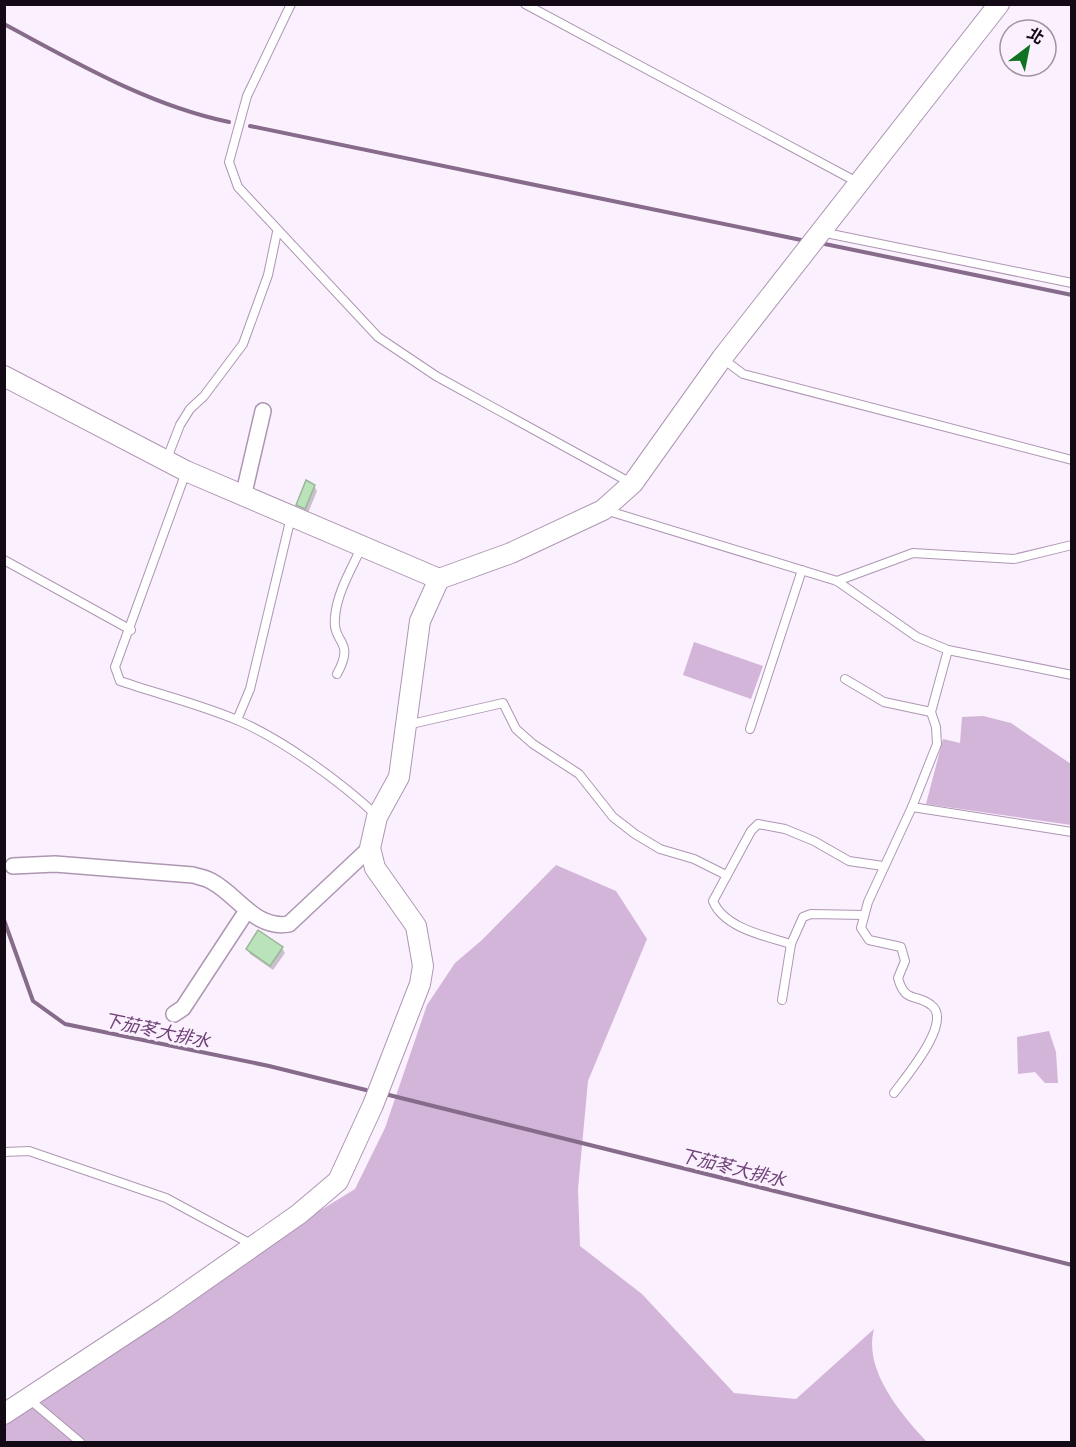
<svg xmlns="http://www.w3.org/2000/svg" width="1076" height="1447" font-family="'Open Sans','Noto Sans TC',sans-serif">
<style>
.green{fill:#d3b5d9}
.shadow{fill:#0003}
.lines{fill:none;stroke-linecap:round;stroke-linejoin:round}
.stream{stroke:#866b8b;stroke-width:4}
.building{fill:#bae3ba;stroke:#9ab599;stroke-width:1.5}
.service-casing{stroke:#ae96b3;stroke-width:10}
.minor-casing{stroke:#ae96b3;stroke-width:18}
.tertiary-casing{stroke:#ae96b3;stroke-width:22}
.service{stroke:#fff;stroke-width:8}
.minor{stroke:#fff;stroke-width:15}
.tertiary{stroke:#fff;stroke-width:20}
.labels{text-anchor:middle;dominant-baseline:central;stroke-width:6;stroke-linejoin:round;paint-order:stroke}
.water-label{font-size:18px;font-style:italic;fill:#6f4278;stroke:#fbf0fd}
</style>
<rect width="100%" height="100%" fill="#fbf0fd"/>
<g class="green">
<polygon points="694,642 763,666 751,699 683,675"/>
<polygon points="983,716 1011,723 1071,764 1071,825 926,804 943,739 960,743 962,717"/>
<path d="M556 865 616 891 647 939 588 1081 578 1189 580 1246 642 1294 734 1393 796 1399 874 1329C863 1370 901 1414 927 1442H5V1404L355 1189 385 1128 427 1005 455 963 482 940Z"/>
<polygon points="1049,1031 1056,1052 1058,1083 1045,1083 1035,1072 1018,1074 1017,1037"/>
</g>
<g class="shadow">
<polygon points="314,486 317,491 308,513 298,505"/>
<polygon points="282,948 285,953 273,970 250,954 247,949"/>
</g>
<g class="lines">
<g class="stream">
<path d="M4 24C77 63 148 105 229 122"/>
<polyline points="250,126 806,241"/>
<polyline points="820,243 1072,295"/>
<polyline points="4,920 33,1001 65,1024 269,1066 366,1090"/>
<polyline points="389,1095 1072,1265"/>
</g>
</g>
<g class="building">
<polygon points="306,480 315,485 305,509 296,505"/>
<polygon points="258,930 283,947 270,966 246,949"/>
</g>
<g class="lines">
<defs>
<g id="service">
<polyline points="291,4 247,96 229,162 238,187 378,337 436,376 631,483"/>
<polyline points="525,4 857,182"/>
<polyline points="821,232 1072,283"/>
<polyline points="723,359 743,374 1072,460"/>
<polyline points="166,461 180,425 190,409 204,396 243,344 268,275 277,232"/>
<path d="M186 472 115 667 120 681C158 694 199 704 237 720 282 739 341 782 376 815"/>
<polyline points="605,510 837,581 917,637 948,650 1072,675"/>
<polyline points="4,560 131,630"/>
<polyline points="837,581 913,553 1014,559 1072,545"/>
<path d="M337 674C356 639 332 645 335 617 337 592 352 568 362 546"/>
<polyline points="845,679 884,702 931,712"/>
<polyline points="237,720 250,689 291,517"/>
<polyline points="407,725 503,703 516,729 533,744 579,774 613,817 635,834 660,849 694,859 726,875"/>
<polyline points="750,729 802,570"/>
<polyline points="912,807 1072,832"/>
<path d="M791 944C765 936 724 928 713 901L751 831 758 824 785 829 814 841 849 861 883 866"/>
<polyline points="782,1000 791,944 803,917 811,914 864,915"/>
<path d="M894 1093C905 1078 954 1021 931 1005 916 993 905 1004 898 978L905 961 901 947 869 940 861 928 868 902 912 807 937 744 936 727 931 712 948 650"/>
<polyline points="4,1152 29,1151 166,1198 251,1244"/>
<polyline points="29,1399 80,1442"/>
</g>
<g id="minor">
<polyline points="243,497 263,411"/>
<path d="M13 866 55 864 193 875C199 877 206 878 211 881 238 895 255 930 289 924L370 848"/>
<polyline points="174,1014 183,1008 246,912"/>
</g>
<g id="tertiary">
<polyline points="4,376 186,471 439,579 511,553 603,510 633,483 722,358 999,4"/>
<polyline points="4,1414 165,1308 299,1214 338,1181 373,1105 420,984 423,966 416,926 375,868 370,848 377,817 399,777 420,621 439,579"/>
</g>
</defs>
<use href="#service" class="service-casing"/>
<use href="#minor" class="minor-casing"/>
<use href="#tertiary" class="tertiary-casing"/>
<use href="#service" class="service"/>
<use href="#minor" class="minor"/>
<use href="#tertiary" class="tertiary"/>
</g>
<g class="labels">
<g class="water-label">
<text transform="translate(157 1030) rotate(12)">下茄苳大排水</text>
<text transform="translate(733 1167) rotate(14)">下茄苳大排水</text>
</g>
</g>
<rect width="1076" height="1447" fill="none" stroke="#130a15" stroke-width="12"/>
<g transform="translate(1028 48) rotate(32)"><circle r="28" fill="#fbf0fd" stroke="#9e94a0" stroke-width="1.5"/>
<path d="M0-4.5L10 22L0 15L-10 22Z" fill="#117221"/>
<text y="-9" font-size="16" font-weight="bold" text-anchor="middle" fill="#130a15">北</text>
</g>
</svg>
